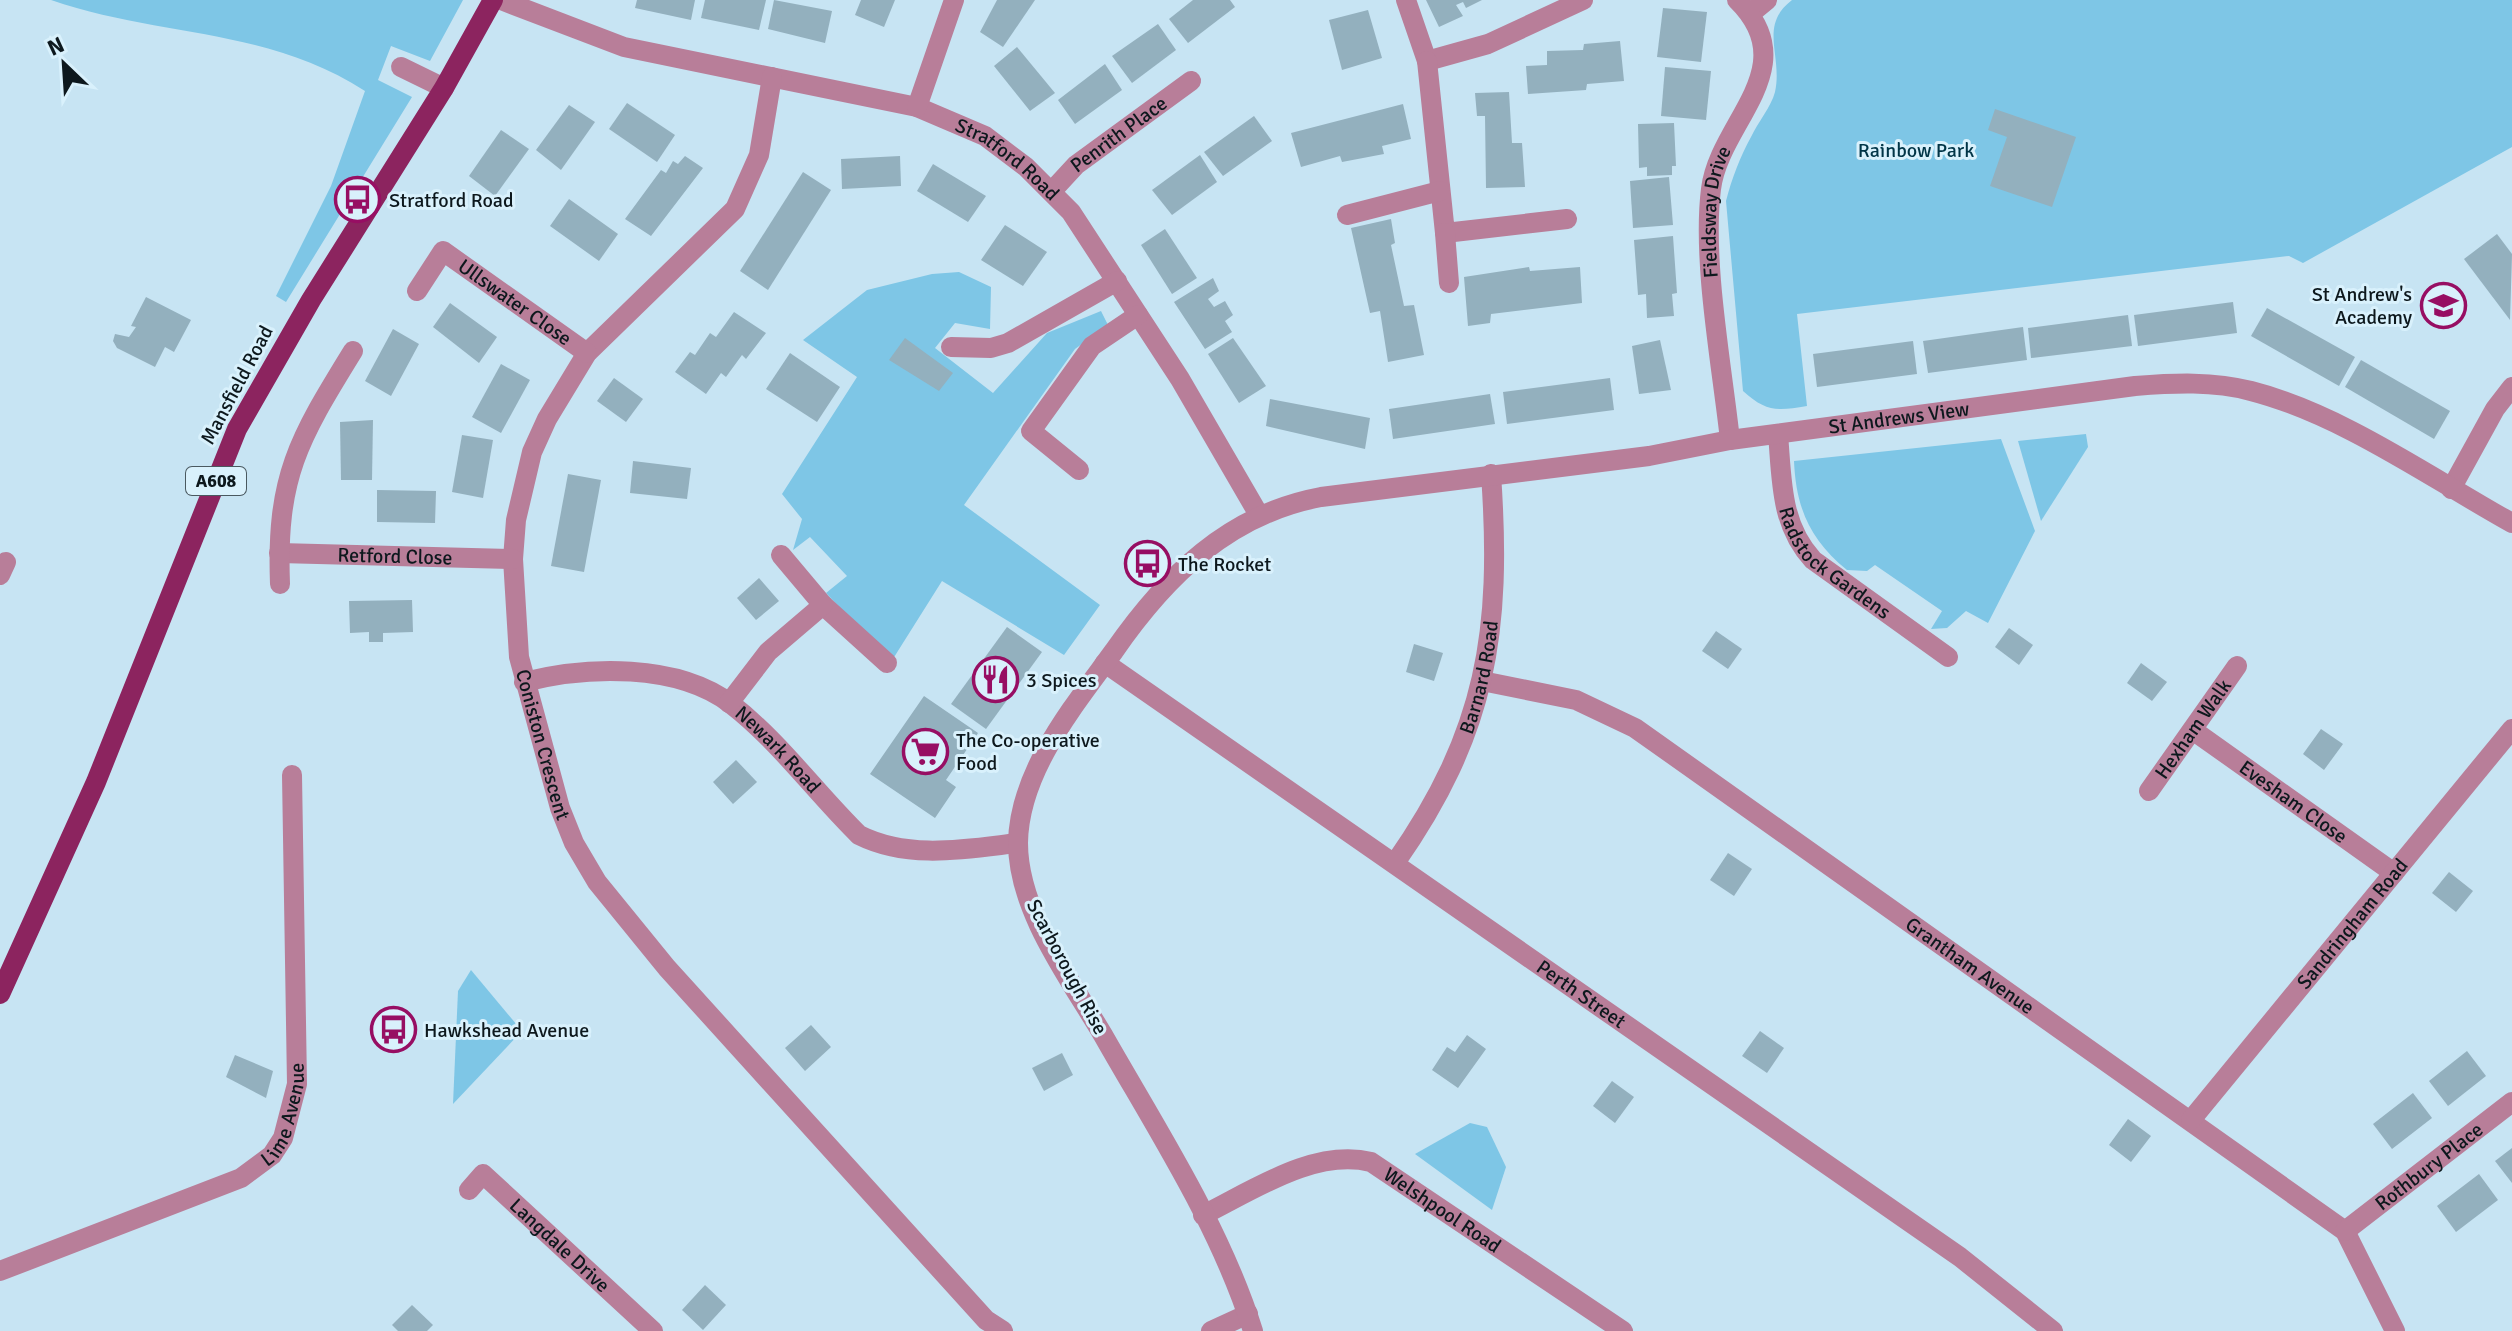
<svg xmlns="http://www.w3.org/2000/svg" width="2512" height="1331" font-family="Signika,sans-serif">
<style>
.green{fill:#7ec6e6}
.building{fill:#93b0be}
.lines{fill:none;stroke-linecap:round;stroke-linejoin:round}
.minor{stroke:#b87e99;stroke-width:20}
.major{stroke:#8c245f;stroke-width:20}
.labels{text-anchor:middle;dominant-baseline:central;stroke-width:6;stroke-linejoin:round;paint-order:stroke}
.shield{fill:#d9f1fc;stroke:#4a5960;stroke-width:2}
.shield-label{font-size:18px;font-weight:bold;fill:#0d181d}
.street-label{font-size:20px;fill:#0d181d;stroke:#d9f1fc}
.park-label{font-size:20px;fill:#013547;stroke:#d9f1fc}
.poi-label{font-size:20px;fill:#0d181d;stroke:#d9f1fc;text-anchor:start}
</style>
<rect width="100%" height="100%" fill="#c7e4f3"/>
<g class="green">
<path d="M51 0H463L430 61 391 46 378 80 412 97 286 302 276 296 331 186 365 91C266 27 157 37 51 0Z"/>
<path d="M1792 0H2512V147L2303 263 2289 256 1797 314 1807 406C1777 411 1766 412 1743 391L1726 201C1732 178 1740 157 1751 137 1758 122 1771 107 1775 92 1783 55 1758 26 1792 0Z"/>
<polygon points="959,272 991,287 990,329 955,323 935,348 993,393 1047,333 1101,311 1108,325 1075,349 964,505 1100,605 1064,655 942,581 891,662 826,593 847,576 810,537 793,550 802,519 782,494 857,377 803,340 867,290 932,274"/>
<polygon points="2086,434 2088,447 2041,521 2018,441"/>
<path d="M2001 439 2035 531 1988 623 1966 611 1947 628 1931 629 1942 611 1875 565 1867 571 1847 570C1810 540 1796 508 1794 461Z"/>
<polygon points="471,970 522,1031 453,1104 458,991"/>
<polygon points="1470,1123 1487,1127 1506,1167 1492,1210 1415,1154"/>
</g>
<g class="building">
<polygon points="637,0 695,0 691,20 635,8"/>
<polygon points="705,0 766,0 759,30 701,18"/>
<polygon points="774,0 832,11 825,43 768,29"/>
<polygon points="861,0 895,0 884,27 855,15"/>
<polygon points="997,0 1035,0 1003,47 980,32"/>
<polygon points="1230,0 1235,7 1188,43 1169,19 1193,0"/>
<polygon points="1426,0 1482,0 1466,8 1463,2 1456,5 1463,16 1439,27"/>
<polygon points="1663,8 1707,12 1701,62 1657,57"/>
<polygon points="1368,10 1382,58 1342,70 1329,20"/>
<polygon points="1158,24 1176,50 1132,83 1112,56"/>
<polygon points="1620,41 1624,81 1587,84 1586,90 1528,94 1526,66 1547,65 1547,51 1583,50 1584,44"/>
<polygon points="1017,47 1055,93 1030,111 994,66"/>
<polygon points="1105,64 1122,90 1075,124 1058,100"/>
<polygon points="1665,67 1711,71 1706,120 1661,116"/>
<polygon points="1509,92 1512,143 1522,143 1525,187 1486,188 1485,116 1477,116 1475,93"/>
<polygon points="627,103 675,135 657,162 609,129"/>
<polygon points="1403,104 1411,139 1382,146 1384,154 1342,162 1340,156 1301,167 1291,133"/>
<polygon points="569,105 595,122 561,170 536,150"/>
<polygon points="1995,109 2076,137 2052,207 1990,186 2007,137 1988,130"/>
<polygon points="1254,116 1272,141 1223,176 1204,152"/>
<polygon points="1674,123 1676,166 1672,166 1672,175 1647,176 1647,167 1639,168 1638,124"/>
<polygon points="501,130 529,149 495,196 469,176"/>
<polygon points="1200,155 1217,182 1172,215 1152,190"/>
<polygon points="685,156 703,168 651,236 625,219 661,170 666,173 673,161 678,164"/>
<polygon points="900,156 901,186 842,189 841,159"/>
<polygon points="933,164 986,196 968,222 917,191"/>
<polygon points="803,172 831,190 768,290 740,271"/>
<polygon points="1669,177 1673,225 1633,228 1630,181"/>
<polygon points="569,199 618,234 599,261 550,226"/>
<polygon points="1391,219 1395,243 1391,245 1404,306 1414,305 1424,355 1388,362 1380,311 1370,313 1351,228"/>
<polygon points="1005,225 1047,252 1023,286 981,260"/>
<polygon points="1165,229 1197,278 1172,294 1141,245"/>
<polygon points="2497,234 2512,254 2510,320 2464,259"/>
<polygon points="1673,236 1677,293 1672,294 1674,316 1647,318 1646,294 1638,295 1634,240"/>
<polygon points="1529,267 1530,271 1580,267 1582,303 1491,314 1490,323 1468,326 1464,277"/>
<polygon points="1213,278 1219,291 1208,299 1214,307 1225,301 1233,315 1225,321 1232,332 1205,349 1174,302"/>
<polygon points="146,297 191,320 174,352 165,347 155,367 117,348 113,341 115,334 129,337 136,327 131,326"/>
<polygon points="2233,302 2237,333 2138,346 2134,315"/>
<polygon points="450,303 497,337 479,363 433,327"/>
<polygon points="2267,308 2355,357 2339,386 2251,336"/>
<polygon points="734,312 766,333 746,359 742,355 726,377 721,373 706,394 675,372 690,352 695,355 710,333 716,337"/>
<polygon points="2128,315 2132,346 2031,358 2028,328"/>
<polygon points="2023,327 2027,360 1928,373 1923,341"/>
<polygon points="393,329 419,344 391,396 365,381"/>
<polygon points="905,338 953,373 939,391 889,360"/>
<polygon points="1233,338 1266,386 1239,403 1208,354"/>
<polygon points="1660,340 1671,390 1639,394 1632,346"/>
<polygon points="1913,341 1917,374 1817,387 1813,354"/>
<polygon points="790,353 840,387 817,422 766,389"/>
<polygon points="2361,360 2450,411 2434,439 2345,387"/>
<polygon points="501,364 530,380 501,433 472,417"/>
<polygon points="614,378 643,399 626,422 597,401"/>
<polygon points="1610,378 1614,410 1507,424 1503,392"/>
<polygon points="1490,394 1495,424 1393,439 1389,409"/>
<polygon points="1270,399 1370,418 1365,449 1266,426"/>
<polygon points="373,420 372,480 341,480 340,422"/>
<polygon points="462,435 493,440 483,498 452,492"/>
<polygon points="633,461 691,468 687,499 630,493"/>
<polygon points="568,474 601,480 584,572 551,566"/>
<polygon points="377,490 436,491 435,523 377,522"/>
<polygon points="759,578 779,601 756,620 737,598"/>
<polygon points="412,600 413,632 383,633 383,642 369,642 369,632 350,633 349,601"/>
<polygon points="1007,627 1042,652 986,729 951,704"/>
<polygon points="2009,628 2033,645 2019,665 1995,647"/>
<polygon points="1716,631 1742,649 1728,669 1702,651"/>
<polygon points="1414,644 1443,653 1434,681 1406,672"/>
<polygon points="2141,663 2167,682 2152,701 2127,683"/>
<polygon points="924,696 978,733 946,780 956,787 935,818 870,774"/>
<polygon points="2321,729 2343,744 2324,770 2303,754"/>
<polygon points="736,760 757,782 733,804 713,782"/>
<polygon points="1728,853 1752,869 1734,896 1710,880"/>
<polygon points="2449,872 2473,891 2456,912 2432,893"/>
<polygon points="811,1025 831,1047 805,1071 785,1048"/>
<polygon points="1760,1031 1784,1048 1767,1073 1742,1056"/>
<polygon points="1467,1035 1486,1049 1458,1088 1432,1070 1447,1047 1455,1052"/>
<polygon points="2467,1051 2486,1076 2448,1106 2429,1081"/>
<polygon points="1062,1053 1073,1075 1044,1091 1032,1068"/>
<polygon points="235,1055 273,1071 266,1098 226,1077"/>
<polygon points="1612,1081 1634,1097 1615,1123 1593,1106"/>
<polygon points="2413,1093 2432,1118 2392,1149 2373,1124"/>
<polygon points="2128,1119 2151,1136 2131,1162 2109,1145"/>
<polygon points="2512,1148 2512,1183 2495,1161"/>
<polygon points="2479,1174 2498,1200 2456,1232 2437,1206"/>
<polygon points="705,1285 726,1305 703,1330 682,1310"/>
<polygon points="412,1305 433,1325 427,1331 398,1331 392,1325"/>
</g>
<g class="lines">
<g class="minor">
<path id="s1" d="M501 0 624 47 917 107 985 136 1026 167 1071 212 1180 379 1259 515"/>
<polyline points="1406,0 1427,61 1488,44 1583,0"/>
<polyline points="1750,14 1767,0"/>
<polyline points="1427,61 1445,233 1567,219"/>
<polyline points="401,67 444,88"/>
<path id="s2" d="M772 77 759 155 735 209 587 353 547 419 532 452 516 520 513 559 519 657 560 808 574 843 597 882 667 968 986 1320 1003 1331"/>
<polyline points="917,107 954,0"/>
<path id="s3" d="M1052 191 1076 165 1191 81"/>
<polyline points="1347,215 1440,191"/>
<polyline points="1445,233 1449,283"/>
<path id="s4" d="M417 291 443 251 587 353"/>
<polyline points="951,347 991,348 1008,343 1117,281"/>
<path id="s5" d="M1778 434C1782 480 1780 524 1813 560L1948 657"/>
<path id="s6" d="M1730 440C1722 366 1702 261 1711 189 1719 122 1806 68 1737 0"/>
<polyline points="1079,470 1031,431 1092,346 1138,315"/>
<polyline points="2451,489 2495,409 2512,387"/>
<path id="s7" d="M279 553 513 559"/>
<polyline points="0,575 6,562"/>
<path d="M280 584C276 477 298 440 353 351"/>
<polyline points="823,605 887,663"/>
<path id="s8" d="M1105 663 1960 1257 2053 1331"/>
<path id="s9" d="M1482 681 1576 700 1635 728 2345 1231 2395 1331"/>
<path id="s10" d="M524 682C587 666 677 663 731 704 779 741 816 793 859 835 909 860 966 849 1018 843"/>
<polyline points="729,703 768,652 823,605 781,555"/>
<path id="s11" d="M2194 731 2394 873"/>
<path id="s12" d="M2149 791 2237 666"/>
<path id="s13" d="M1395 863C1487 732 1502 631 1491 474"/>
<path id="s14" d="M2191 1120 2512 729"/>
<path id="s15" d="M469 1190 483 1174 653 1331"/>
<path id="s16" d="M1203 1215C1252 1191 1314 1148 1371 1162L1623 1331"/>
<path id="s17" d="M2345 1231 2512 1102"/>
<path id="s18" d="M0 1271 241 1178 272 1155 283 1138 297 1084 292 775"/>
<polyline points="1211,1331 1248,1314"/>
<path id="s19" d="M1253 1331C1220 1226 1157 1130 1103 1035 1070 979 1018 911 1018 843 1019 771 1074 706 1114 651 1166 576 1229 514 1321 497L1649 456 1730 440 2135 386C2174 383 2213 381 2251 391 2341 414 2431 478 2512 523"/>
</g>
<polyline class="major" points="0,994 96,782 237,429 311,300 444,88 493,0"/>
</g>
<defs>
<symbol id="bus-ring" viewBox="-11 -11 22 22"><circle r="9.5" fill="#d9f1fc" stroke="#970e63" stroke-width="1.5"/><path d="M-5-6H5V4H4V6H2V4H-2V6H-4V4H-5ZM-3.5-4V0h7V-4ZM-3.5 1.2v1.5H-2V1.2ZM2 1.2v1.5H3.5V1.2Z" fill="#970e63"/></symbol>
<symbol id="school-ring" viewBox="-11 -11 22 22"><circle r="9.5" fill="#d9f1fc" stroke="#970e63" stroke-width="1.5"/><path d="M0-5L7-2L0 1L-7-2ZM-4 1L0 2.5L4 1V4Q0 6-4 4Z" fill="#970e63"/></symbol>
<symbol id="restaurant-ring" viewBox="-11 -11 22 22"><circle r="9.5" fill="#d9f1fc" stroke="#970e63" stroke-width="1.5"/><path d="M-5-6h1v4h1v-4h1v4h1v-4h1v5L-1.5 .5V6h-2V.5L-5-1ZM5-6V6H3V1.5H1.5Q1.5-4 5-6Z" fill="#970e63"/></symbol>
<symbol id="supermarket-ring" viewBox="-11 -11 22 22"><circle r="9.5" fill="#d9f1fc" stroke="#970e63" stroke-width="1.5"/><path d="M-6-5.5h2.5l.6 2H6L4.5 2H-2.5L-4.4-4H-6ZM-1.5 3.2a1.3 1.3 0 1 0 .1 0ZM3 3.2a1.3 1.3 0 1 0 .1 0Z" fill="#970e63"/></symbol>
</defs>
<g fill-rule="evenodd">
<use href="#bus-ring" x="332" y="174" width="51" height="51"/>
<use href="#school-ring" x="2418" y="280" width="51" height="51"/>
<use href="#bus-ring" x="1122" y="538" width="51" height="51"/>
<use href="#restaurant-ring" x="970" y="654" width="51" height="51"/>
<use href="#supermarket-ring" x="900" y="726" width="51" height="51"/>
<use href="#bus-ring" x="368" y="1004" width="51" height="51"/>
</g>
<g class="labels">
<rect class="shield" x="186" y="467" width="60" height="28" rx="6"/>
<g class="shield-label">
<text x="216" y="481">A608</text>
</g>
<g class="street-label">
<text stroke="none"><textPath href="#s3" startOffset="88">Penrith Place</textPath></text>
<text stroke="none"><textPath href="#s1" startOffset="536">Stratford Road</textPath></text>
<text stroke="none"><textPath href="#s6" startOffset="230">Fieldsway Drive</textPath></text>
<text stroke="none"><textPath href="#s4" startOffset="136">Ullswater Close</textPath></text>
<text transform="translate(237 385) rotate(-62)">Mansfield Road</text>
<text stroke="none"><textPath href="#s19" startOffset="1612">St Andrews View</textPath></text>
<text stroke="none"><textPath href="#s7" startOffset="116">Retford Close</textPath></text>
<text stroke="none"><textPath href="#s5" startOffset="150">Radstock Gardens</textPath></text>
<text stroke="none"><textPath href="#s13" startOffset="206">Barnard Road</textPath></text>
<text stroke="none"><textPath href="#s12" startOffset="76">Hexham Walk</textPath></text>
<text stroke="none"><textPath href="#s2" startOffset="756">Coniston Crescent</textPath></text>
<text stroke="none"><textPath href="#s10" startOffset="280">Newark Road</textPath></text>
<text stroke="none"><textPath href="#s11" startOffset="122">Evesham Close</textPath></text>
<text stroke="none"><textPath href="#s14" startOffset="254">Sandringham Road</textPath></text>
<text stroke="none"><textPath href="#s9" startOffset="572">Grantham Avenue</textPath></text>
<text transform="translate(1067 967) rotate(62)">Scarborough Rise</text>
<text stroke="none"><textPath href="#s8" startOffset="580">Perth Street</textPath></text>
<text stroke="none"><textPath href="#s18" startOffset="340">Lime Avenue</textPath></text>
<text stroke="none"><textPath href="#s17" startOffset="106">Rothbury Place</textPath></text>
<text stroke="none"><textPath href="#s16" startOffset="266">Welshpool Road</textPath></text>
<text stroke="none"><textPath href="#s15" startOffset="126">Langdale Drive</textPath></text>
</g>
<g class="park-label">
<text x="1916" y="150">Rainbow Park</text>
</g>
<g class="poi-label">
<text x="389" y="200">Stratford Road</text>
<text x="2412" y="294" text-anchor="end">St Andrew's<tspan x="2412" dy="23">Academy</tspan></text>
<text x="1178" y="564">The Rocket</text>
<text x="1026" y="680">3 Spices</text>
<text x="956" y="740">The Co-operative<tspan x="956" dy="23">Food</tspan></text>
<text x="424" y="1030">Hawkshead Avenue</text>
</g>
</g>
<g transform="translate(64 64) rotate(335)" stroke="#d9f1fc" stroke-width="6" paint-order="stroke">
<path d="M0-6L14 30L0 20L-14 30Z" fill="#0d181d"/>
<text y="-12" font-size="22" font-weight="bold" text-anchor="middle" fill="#0d181d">N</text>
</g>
</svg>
